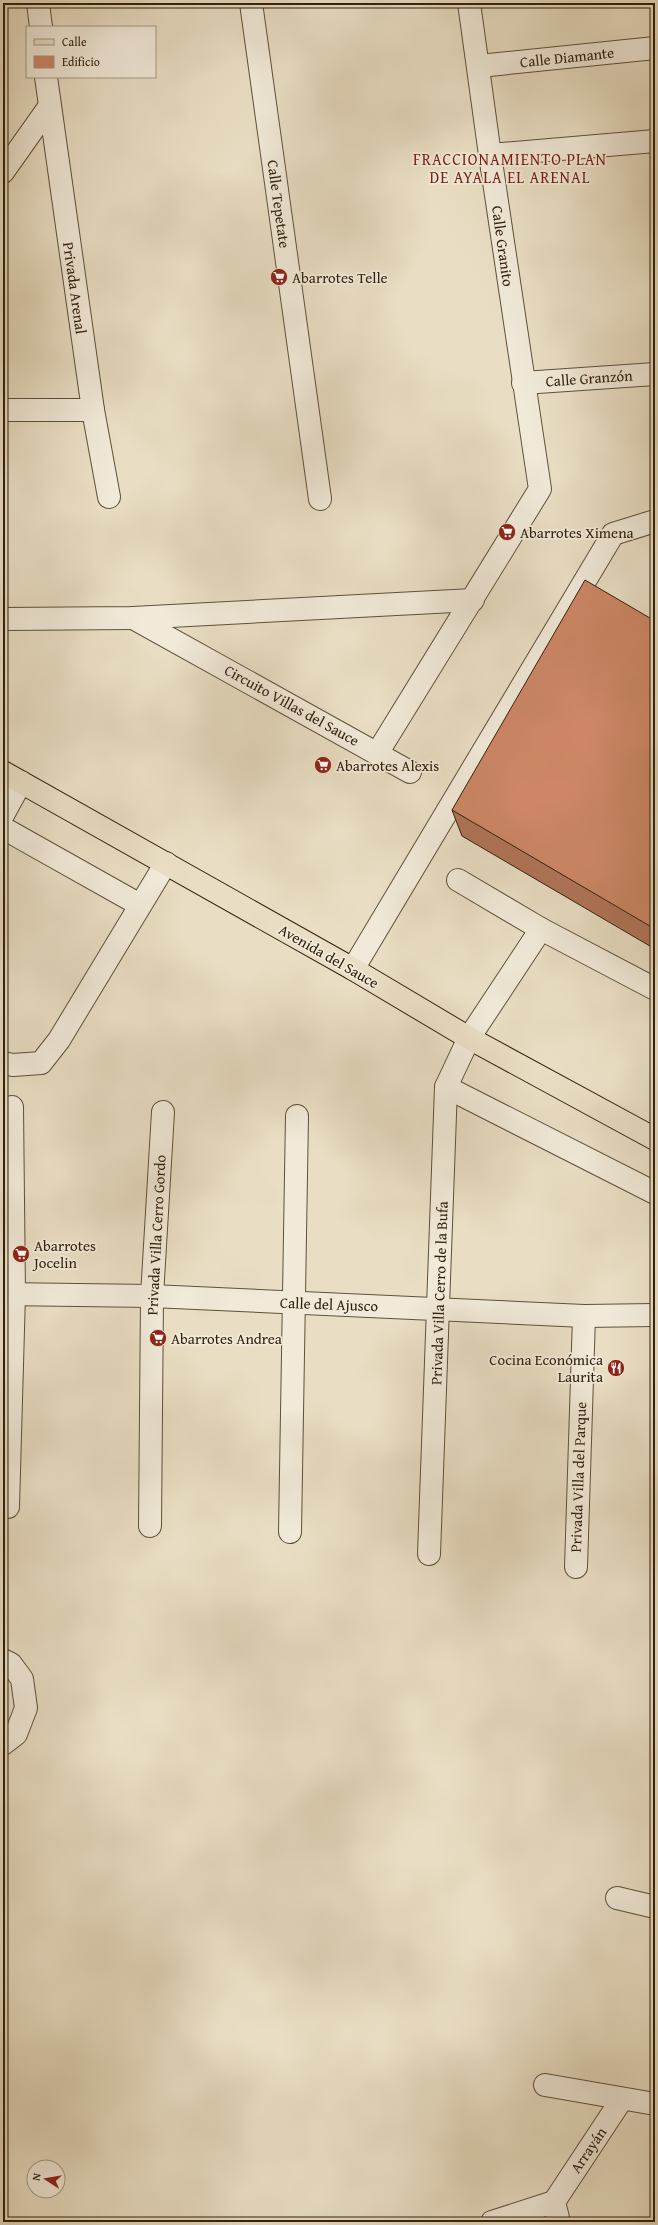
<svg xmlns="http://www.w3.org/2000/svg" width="658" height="2225" font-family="'Gentium Book Plus',serif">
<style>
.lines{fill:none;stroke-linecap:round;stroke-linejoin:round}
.minor-casing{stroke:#5f503a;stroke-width:24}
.major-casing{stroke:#31200c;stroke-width:24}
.minor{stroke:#f1ead9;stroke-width:22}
.major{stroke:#e9dec4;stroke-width:22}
.wall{fill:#b07458;stroke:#31200c}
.building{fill:#cd8766;stroke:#31200c}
.labels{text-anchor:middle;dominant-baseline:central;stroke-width:3.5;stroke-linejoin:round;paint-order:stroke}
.street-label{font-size:15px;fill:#31200c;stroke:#f1ead9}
.poi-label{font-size:15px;fill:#31200c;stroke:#f1ead9;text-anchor:start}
.neighbourhood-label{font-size:16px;letter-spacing:1px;fill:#7a1f14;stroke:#f1ead9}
</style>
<rect width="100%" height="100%" fill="#e9dec4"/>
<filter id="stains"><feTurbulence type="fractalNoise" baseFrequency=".005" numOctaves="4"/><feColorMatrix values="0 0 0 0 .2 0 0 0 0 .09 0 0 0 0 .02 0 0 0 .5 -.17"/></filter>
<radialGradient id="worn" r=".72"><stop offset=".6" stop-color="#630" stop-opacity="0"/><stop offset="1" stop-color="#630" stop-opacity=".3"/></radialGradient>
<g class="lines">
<defs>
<g id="minor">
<polyline points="38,3 41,27"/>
<polyline points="251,3 320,499"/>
<polyline points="479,66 655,48"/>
<polyline points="46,77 93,410 109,497"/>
<polyline points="490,155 655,141"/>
<polyline points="3,172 49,107"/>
<polyline points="523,383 655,374"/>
<polyline points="3,410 93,410"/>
<polyline points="133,618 410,772"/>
<polyline points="3,619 133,618 473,600"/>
<polyline points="378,752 540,489 490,155 469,3"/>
<polyline points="3,815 21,782"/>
<polyline points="3,828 140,905"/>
<polyline points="458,880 541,929 655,989"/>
<polyline points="353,969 613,534 655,521"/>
<polyline points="3,1063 13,1065 41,1063 59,1040 166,863"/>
<polyline points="446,1087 655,1193"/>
<polyline points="3,1294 152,1296 584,1316 655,1315"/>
<polyline points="8,1507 14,1294 12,1107"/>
<polyline points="150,1526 152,1296 163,1112"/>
<polyline points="290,1532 297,1116"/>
<polyline points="429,1554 446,1087 469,1038 541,929"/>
<polyline points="576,1567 584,1316"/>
<polyline points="3,1660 11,1664 22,1679 26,1708 16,1734 3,1744"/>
<polyline points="617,1898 655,1907"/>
<polyline points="545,2085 655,2104"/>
<polyline points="554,2202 622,2099"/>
<polyline points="554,2202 559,2222"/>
<polyline points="492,2222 554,2202"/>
</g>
<polyline id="major" points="3,772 353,969 469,1038 655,1139"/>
</defs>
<use href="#minor" class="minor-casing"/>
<use href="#major" class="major-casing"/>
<use href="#minor" class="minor"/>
<use href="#major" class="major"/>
</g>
<polygon class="wall" points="655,621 655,949 462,836 452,810"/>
<polygon class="building" points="585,580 655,621 655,929 452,810"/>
<defs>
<symbol id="supermarket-disc" viewBox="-11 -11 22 22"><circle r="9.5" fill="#8f2418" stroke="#f1ead9"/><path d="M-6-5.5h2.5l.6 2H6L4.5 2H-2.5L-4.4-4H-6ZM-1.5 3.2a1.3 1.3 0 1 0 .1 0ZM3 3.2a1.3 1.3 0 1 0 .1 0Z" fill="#fff"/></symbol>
<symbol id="restaurant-disc" viewBox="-11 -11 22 22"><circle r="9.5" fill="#8f2418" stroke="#f1ead9"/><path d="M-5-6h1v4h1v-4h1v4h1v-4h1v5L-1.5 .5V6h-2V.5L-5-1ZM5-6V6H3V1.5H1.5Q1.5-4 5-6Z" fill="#fff"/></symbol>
</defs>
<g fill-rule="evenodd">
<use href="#supermarket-disc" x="269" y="267" width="20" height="20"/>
<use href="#supermarket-disc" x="497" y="522" width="20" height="20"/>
<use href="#supermarket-disc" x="313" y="755" width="20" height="20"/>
<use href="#supermarket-disc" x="11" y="1244" width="20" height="20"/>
<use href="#supermarket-disc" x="148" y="1328" width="20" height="20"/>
<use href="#restaurant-disc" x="606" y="1358" width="20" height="20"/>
</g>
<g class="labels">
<g class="street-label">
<text transform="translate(567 57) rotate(-6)">Calle Diamante</text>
<text transform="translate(279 204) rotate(82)">Calle Tepetate</text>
<text transform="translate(503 246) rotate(82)">Calle Granito</text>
<text transform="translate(75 288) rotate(82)">Privada Arenal</text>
<text transform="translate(589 378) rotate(-4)">Calle Granzón</text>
<text transform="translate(292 705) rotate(29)">Circuito Villas del Sauce</text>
<text transform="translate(329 956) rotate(30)">Avenida del Sauce</text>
<text transform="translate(156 1235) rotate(-87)">Privada Villa Cerro Gordo</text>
<text transform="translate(439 1293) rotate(-88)">Privada Villa Cerro de la Bufa</text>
<text transform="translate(329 1304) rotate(2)">Calle del Ajusco</text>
<text transform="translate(578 1477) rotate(-88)">Privada Villa del Parque</text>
<text transform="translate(588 2150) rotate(-56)">Arrayán</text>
</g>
<g class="poi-label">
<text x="292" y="277">Abarrotes Telle</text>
<text x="520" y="532">Abarrotes Ximena</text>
<text x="336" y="765">Abarrotes Alexis</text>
<text x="34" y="1245">Abarrotes<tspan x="34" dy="17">Jocelin</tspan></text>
<text x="171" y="1338">Abarrotes Andrea</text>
<text x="603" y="1359" text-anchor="end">Cocina Económica<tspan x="603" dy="17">Laurita</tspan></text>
</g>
<g class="neighbourhood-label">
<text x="510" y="159">FRACCIONAMIENTO PLAN<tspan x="510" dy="18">DE AYALA EL ARENAL</tspan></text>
</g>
</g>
<rect width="658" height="2225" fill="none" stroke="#e9dec4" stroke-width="16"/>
<rect x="4" y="4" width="650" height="2217" fill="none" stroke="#31200c" stroke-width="2"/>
<rect x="8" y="8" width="642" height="2209" fill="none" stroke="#31200c"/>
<rect x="26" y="26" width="130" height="52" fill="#f1ead9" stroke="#a49987"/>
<rect x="34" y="39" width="20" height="6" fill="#e9dec4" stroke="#a49987"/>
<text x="62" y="46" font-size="12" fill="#31200c">Calle</text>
<rect x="34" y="56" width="20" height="12" fill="#cd8766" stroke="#a49987"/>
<text x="62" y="66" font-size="12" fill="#31200c">Edificio</text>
<g transform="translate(46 2179) rotate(282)"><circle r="19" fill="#f1ead9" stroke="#a49987"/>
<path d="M0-3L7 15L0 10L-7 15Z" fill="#8f2418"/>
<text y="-6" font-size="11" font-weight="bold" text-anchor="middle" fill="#31200c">N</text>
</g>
<rect width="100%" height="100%" filter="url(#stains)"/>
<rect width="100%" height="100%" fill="url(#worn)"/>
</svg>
